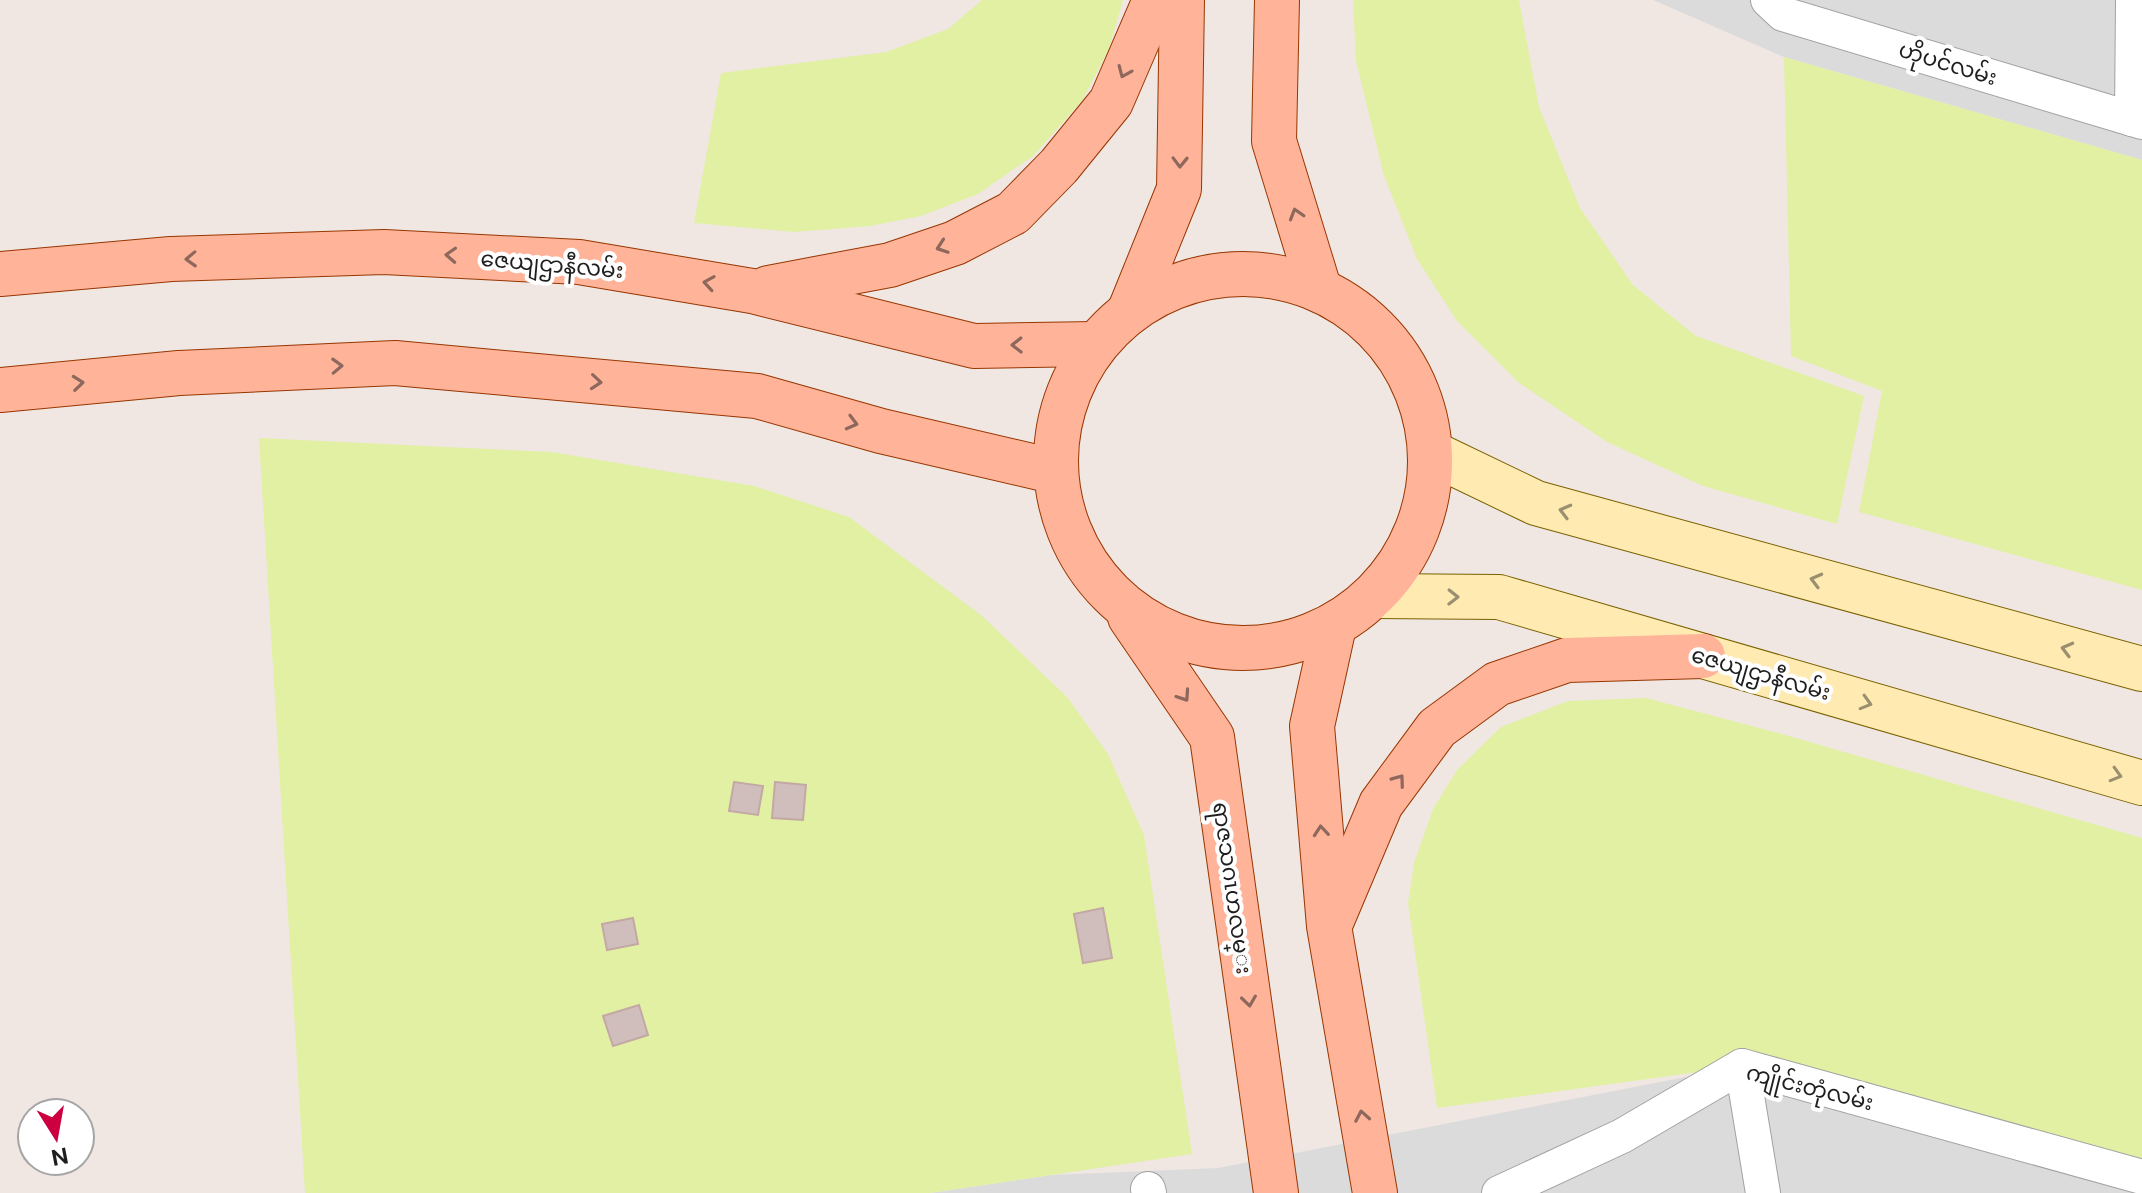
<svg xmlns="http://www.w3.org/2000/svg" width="2142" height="1193" font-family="'Public Sans','Noto Sans Myanmar',sans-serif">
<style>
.residential{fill:#dcdbdb}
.grass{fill:#e1f0a3}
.building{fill:#d0bebc;stroke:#c3a8a4;stroke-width:2}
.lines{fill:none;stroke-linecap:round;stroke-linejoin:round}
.minor-casing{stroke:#a2a2a2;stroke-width:36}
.secondary-casing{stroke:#7a6100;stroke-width:46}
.primary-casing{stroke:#983600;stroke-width:46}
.minor{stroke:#fff;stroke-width:34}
.secondary{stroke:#ffebb2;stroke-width:44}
.primary{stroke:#ffb399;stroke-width:44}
.oneway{stroke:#8e685c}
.oneway2{stroke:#9a8f6f}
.labels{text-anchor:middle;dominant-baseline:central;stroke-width:8;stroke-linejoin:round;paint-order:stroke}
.street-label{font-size:22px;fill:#1e1e1e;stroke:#fff}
</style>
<rect width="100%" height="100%" fill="#f0e7e3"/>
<g class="residential">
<polygon points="1653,0 2142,0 2142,160 1784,57"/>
<polygon points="1742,1066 2142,1158 2142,1193 930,1193 1052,1175 1218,1168"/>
</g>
<g class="grass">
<polygon points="982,0 1123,0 1109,49 1082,101 1033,156 978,194 921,216 870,226 794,232 694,223 721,73 886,52 948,29"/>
<polygon points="1353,0 1519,0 1539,107 1580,208 1633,285 1696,336 1864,396 1837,524 1703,486 1607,442 1519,383 1457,321 1417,259 1384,176 1356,61"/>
<polygon points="1784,57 2142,160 2142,590 1859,512 1882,391 1791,356"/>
<polygon points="259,438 552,452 754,486 849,517 981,615 1067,697 1108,754 1144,835 1192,1154 930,1193 305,1193"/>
<polygon points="1646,698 1782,734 2142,838 2142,1158 1742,1066 1437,1108 1408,903 1414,863 1433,809 1457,770 1501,727 1568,701"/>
</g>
<g class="building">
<polygon points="734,782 763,786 758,815 729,811"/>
<polygon points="775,782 806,785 803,820 772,818"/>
<polygon points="1103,908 1112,958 1083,963 1074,914"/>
<polygon points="633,918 638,944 607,950 602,924"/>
<polygon points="639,1005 648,1035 613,1046 603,1016"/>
</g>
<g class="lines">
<defs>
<g id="minor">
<polyline points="1768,0 1783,14 2142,122"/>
<polyline points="2132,119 2133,0"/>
<polyline points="1742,1066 1763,1193"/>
<polyline points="1148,1189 1149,1193"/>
<polyline points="1499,1193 1622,1136 1742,1066 2142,1177"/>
</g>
<g id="secondary">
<polyline points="1432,453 1536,503 2142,669"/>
<polyline points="1375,596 1499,597 2142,783"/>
</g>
<g id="primary">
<polyline points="1277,0 1274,141 1319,288"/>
<circle cx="1243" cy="461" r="187"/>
<polyline points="0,274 171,259 384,252 579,262 752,291 974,346 1095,344"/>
<polyline points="768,288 890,265 955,243 1013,213 1059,166 1111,102 1155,0"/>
<polyline points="1130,310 1179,189 1182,0"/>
<polyline points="0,390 179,373 395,363 757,396 881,431 1053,471"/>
<polyline points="1130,617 1212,737 1276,1193"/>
<polyline points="1334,626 1312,726 1329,926 1375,1193"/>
<polyline points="1332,920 1381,804 1437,728 1497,684 1567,660 1703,656"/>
</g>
</defs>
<use href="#minor" class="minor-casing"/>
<use href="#secondary" class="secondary-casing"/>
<use href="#primary" class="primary-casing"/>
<use href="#minor" class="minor"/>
<use href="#secondary" class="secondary"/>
<use href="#primary" class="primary"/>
</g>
<defs><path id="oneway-chevron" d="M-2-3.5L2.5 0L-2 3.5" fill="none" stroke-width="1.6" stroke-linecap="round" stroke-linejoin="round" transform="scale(2)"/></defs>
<g class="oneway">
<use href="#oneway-chevron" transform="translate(1124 72) rotate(113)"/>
<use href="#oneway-chevron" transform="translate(1180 162) rotate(91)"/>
<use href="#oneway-chevron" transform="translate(1296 214) rotate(-107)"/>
<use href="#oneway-chevron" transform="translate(942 247) rotate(161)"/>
<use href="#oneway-chevron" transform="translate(451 255) rotate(-177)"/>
<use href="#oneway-chevron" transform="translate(191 259) rotate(178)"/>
<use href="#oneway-chevron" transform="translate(709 283) rotate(-171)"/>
<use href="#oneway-chevron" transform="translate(1017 345) rotate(179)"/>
<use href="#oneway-chevron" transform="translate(337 366) rotate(-2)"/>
<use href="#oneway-chevron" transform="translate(596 382) rotate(5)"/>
<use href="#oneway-chevron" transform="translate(78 383) rotate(-6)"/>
<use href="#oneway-chevron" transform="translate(852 423) rotate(15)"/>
<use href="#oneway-chevron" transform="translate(1184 696) rotate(56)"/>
<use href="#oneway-chevron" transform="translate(1399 780) rotate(-54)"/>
<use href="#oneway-chevron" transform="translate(1321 831) rotate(-95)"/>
<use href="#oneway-chevron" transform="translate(1249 1001) rotate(82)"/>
<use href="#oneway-chevron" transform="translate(1362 1116) rotate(-100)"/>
</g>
<g class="oneway2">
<use href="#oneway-chevron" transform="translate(1565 511) rotate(-165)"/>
<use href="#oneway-chevron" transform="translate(1816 580) rotate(-165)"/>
<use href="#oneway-chevron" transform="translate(1453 597) rotate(1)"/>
<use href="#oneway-chevron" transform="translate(2067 649) rotate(-165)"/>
<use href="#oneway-chevron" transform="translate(1866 703) rotate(16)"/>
<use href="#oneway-chevron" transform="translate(2116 775) rotate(16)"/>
</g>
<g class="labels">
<g class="street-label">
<text transform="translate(1948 63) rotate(17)">ဟိုပင်လမ်း</text>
<text transform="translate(552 264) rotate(5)">ဇေယျဌာနီလမ်း</text>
<text transform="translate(1761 673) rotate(16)">ဇေယျဌာနီလမ်း</text>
<text transform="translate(1233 888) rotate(82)">ရာဇသဂၤဟလမ္း</text>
<text transform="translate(1810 1087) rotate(14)">ကျိုင်းတုံလမ်း</text>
</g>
</g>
<g transform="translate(56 1137) rotate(169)"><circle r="38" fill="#ffffff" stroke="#a5a5a5" stroke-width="2"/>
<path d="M0-6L14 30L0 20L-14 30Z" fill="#cc0040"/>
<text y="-12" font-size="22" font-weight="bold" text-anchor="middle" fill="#1e1e1e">N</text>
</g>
</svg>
